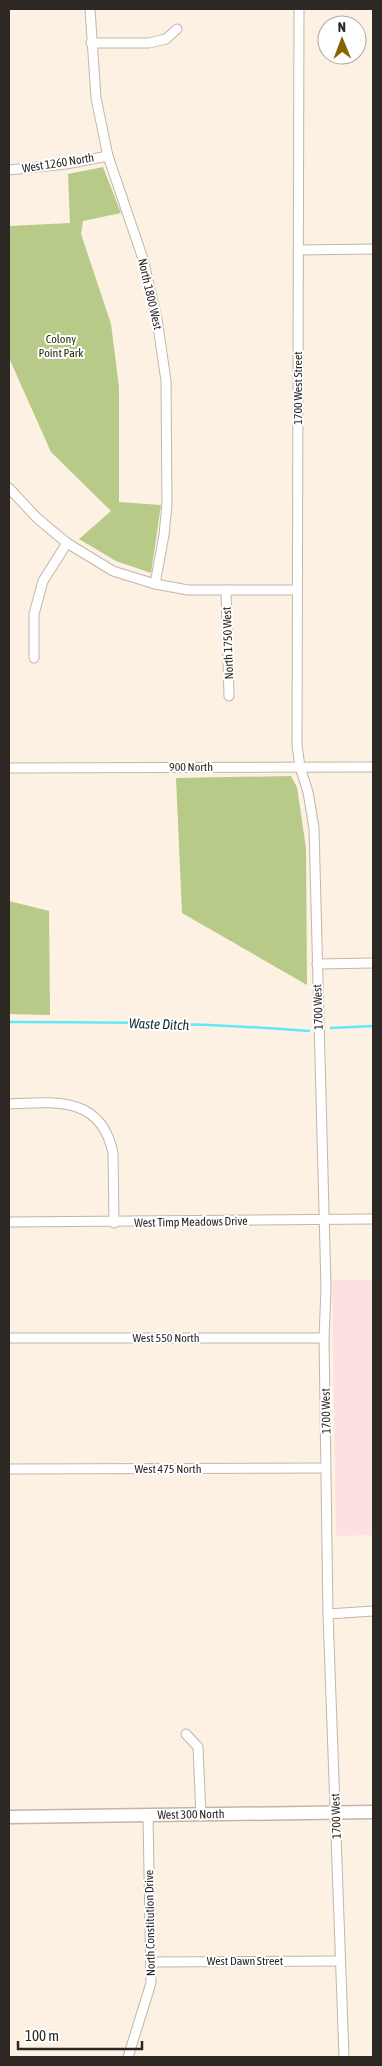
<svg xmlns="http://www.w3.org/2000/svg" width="382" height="2066" font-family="'Asap Condensed',sans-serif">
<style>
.education{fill:#fde1e1}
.green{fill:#b7ca87}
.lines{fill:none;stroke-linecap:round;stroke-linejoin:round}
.stream{stroke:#61e8f8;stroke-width:2.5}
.street-casing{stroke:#c2b6aa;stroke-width:11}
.secondary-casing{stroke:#c2b6aa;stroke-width:15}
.street{stroke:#fff;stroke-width:9}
.secondary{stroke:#fff;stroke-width:12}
.labels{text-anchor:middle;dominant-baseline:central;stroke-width:4;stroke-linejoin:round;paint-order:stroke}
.street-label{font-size:12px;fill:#2d2824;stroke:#fff}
.park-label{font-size:12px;fill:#252e07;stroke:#fff}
.water-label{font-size:14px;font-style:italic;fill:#162e30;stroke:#fff}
</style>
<rect width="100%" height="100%" fill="#fdf1e4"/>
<polygon class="education" points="332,1280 373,1280 373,1535 336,1536"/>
<g class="green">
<polygon points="103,167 121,213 83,221 81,234 111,324 119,387 119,502 161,505 151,573 116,561 79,539 111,511 51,452 9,358 9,226 70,223 68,174"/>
<polygon points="291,776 297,787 306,848 307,985 182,913 176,778"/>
<polygon points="9,901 49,911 50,1015 9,1014"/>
</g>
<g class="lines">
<g class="stream">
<path d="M9 1022C109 1022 209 1023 309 1031"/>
<polyline points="331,1028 373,1026"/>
</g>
<defs>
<g id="street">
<polyline points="90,9 96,98 108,156 143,259 157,319 166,381 167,504 164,535 155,584"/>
<polyline points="299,9 297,745 300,767 308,792 314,828 326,1288 324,1338 328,1614 344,2057"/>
<polyline points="91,43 149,43 166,39 177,29"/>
<polyline points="9,170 66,164 108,156"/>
<polyline points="299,250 373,249"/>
<polyline points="9,488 37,518 67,543 113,571 155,584 188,590 297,590"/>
<polyline points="226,590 229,696"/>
<polyline points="34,658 34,614 43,581 67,543"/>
<polyline points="9,768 373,767"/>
<polyline points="317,964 373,963"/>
<path d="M9 1104C54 1102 101 1095 113 1153L114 1223"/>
<polyline points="9,1222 373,1219"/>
<polyline points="9,1338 324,1338"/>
<polyline points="9,1469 326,1468"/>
<polyline points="328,1614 373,1611"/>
<polyline points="186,1734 198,1747 201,1816"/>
<polyline points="151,1962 339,1961"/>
<polyline points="128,2057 151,1983 148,1816"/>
</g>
<g id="secondary">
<path id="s1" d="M9 1817 373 1812"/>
</g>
</defs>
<use href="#street" class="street-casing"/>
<use href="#secondary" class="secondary-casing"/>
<use href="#street" class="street"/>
<use href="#secondary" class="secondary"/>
</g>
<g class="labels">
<g class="street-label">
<text transform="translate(58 163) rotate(-9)">West 1260 North</text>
<text transform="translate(150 294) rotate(77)">North 1800 West</text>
<text transform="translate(298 388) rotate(-90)">1700 West Street</text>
<text transform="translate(228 643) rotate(-92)">North 1750 West</text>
<text x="191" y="767">900 North</text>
<text transform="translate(318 1007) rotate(-92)">1700 West</text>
<text transform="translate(191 1222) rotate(-1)">West Timp Meadows Drive</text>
<text x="166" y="1338">West 550 North</text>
<text transform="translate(326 1411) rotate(-91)">1700 West</text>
<text x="168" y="1469">West 475 North</text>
<text stroke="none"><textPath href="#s1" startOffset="182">West 300 North</textPath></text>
<text transform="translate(336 1816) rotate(-92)">1700 West</text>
<text transform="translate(150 1923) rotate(-91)">North Constitution Drive</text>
<text x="245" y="1961">West Dawn Street</text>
</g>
<g class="park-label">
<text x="61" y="339">Colony<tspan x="61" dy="14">Point Park</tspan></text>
</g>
<g class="water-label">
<text transform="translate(159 1024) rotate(2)">Waste Ditch</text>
</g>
</g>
<rect width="382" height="2066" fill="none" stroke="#2d2824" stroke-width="20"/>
<g transform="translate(342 40) rotate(359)"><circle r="24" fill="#ffffff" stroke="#aba9a7"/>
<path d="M0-4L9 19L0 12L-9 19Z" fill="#866400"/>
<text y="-8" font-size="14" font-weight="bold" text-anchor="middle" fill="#2d2824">N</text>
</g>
<path d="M18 2041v8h124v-8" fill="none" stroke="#2d2824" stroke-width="2.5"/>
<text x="25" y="2041" font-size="15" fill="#2d2824" stroke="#ffffff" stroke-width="4" paint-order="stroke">100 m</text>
</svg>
